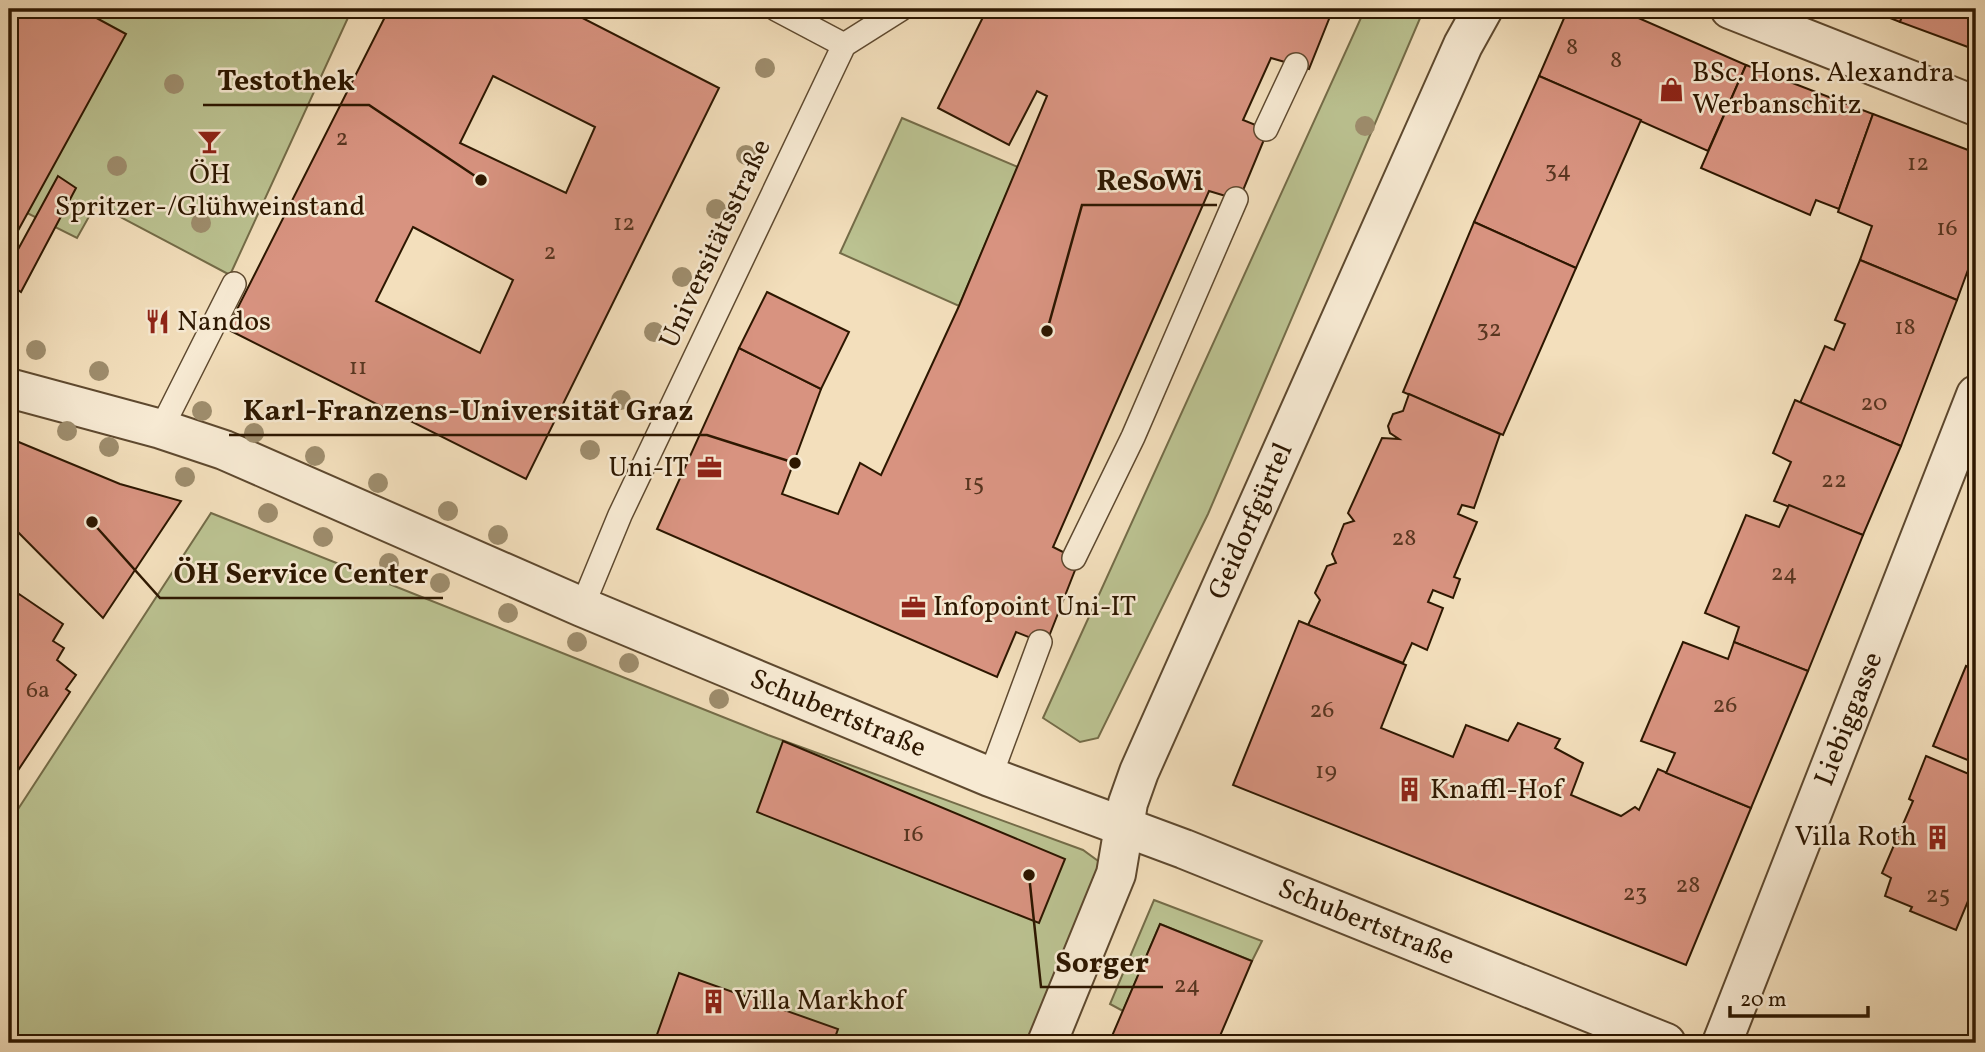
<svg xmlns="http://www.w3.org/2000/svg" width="1985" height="1052" font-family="Vollkorn,serif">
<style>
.green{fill:#bbc291;stroke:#746c48;stroke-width:2}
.building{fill:#d89380;stroke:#2d1700;stroke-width:2;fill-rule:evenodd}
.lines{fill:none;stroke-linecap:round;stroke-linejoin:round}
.service-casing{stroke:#5e492f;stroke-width:26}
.minor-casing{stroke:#5e492f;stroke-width:42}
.service{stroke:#f7ead3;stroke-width:23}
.minor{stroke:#f7ead3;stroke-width:38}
.tree{fill:#9e8d6d}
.labels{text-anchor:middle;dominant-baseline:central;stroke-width:5;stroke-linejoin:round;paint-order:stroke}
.number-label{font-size:24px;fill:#583620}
.poi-label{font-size:28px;fill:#2d1700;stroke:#f7ead3;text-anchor:start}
.street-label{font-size:28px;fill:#2d1700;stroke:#f7ead3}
.leader{fill:none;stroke:#2d1700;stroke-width:2.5}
.callout-dot{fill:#2d1700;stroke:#f7ead3;stroke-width:2.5}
.callout-label{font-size:30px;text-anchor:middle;font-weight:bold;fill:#2d1700;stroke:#f7ead3;stroke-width:5;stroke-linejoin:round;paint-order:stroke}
</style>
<rect width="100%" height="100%" fill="#f3dfbc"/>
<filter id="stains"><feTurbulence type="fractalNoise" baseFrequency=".00286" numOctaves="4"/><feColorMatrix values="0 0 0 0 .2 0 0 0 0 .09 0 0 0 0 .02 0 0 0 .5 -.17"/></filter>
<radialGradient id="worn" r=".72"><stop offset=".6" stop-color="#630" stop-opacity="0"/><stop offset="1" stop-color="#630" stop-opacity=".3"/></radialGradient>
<g class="green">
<polygon points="91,9 352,9 230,275 96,204 77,238 27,213"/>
<polygon points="1365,9 1424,9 1208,514 1098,738 1080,742 1043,718"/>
<polygon points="902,118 1018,167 959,306 840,253"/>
<polygon points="211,513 768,735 1083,850 1116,874 1047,1043 9,1043 9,823"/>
<polygon points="1154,900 1262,941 1252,961 1160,924 1123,1011 1110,1004"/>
</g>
<g class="building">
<polygon points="9,9 91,9 89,14 126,34 9,247"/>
<path d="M389 9H565L719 88 526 479 227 329ZM493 76 595 127 566 193 460 143ZM413 227 513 280 480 353 376 301Z"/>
<polygon points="987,9 1333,9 1309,69 1271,58 1243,120 1268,130 1239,200 1209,191 1053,547 1079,560 1046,644 1016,632 997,677 657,529 739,348 821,389 782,494 838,514 860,463 881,475 959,306 1047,96 1037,91 1009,145 938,108"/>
<polygon points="1568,9 1618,9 1746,65 1708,151 1539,76"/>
<polygon points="1867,9 1905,9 1900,22"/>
<polygon points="1905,9 1976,9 1976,50 1900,22"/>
<polygon points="1746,65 1873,114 1839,209 1816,200 1810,215 1701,168"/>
<polygon points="1539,76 1641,120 1576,268 1474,222"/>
<polygon points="1873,114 1976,153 1976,248 1957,300 1860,260 1872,226 1838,212"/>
<polygon points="58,176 76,188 21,292 9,284 9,266"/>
<polygon points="1474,222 1576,268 1503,435 1403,392"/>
<polygon points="1860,260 1957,300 1901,446 1800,403 1825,346 1834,350 1845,324 1835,320"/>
<polygon points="767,292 849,332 821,389 739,348"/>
<polygon points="1409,394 1500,434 1474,508 1462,505 1458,514 1477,522 1454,577 1460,579 1453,598 1433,590 1428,602 1443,608 1427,650 1412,643 1403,663 1308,625 1320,600 1315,593 1327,566 1336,563 1332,554 1344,524 1354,521 1348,513 1382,438 1399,439 1390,433 1388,426 1393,414 1403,411"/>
<polygon points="1795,400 1901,446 1863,535 1774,501 1791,462 1773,453"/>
<polygon points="9,438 120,484 181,501 103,618 9,523"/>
<polygon points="1789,505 1863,535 1808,671 1734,642 1739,627 1705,613 1746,515 1779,527"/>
<polygon points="19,594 63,624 53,641 64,648 57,660 76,675 66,689 70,692 9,784 9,613"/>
<polygon points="1299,621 1406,665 1381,728 1453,757 1466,725 1508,741 1518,723 1560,739 1555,748 1583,763 1571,795 1621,816 1635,807 1639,810 1658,769 1751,808 1686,965 1233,785"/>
<polygon points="1683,642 1728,659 1734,642 1808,671 1751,808 1666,773 1675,753 1641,741"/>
<polygon points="1966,666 1976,671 1976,747 1970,761 1933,746"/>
<polygon points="783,741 1065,859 1039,923 757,812"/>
<polygon points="1926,756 1976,777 1976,882 1956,930 1910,911 1912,907 1885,896 1891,878 1882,873 1913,801 1909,799"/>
<polygon points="1160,924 1252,961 1217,1043 1109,1043"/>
<polygon points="679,973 838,1029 833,1043 726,1043 716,1039 714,1043 654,1043"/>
</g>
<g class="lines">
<defs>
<g id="service">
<polyline points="776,9 844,45"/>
<polyline points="1266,129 1296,65"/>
<polyline points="161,429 234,284"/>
<polyline points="1074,558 1133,437 1236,199"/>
<polyline points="582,607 620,515 844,45 901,9"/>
<polyline points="990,777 1040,642"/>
</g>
<g id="minor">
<polyline points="1730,9 1976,106"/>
<path id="s1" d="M9 388 161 429 224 450 582 607 990 777 1184 849 1666 1043"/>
<path id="s2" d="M1047 1043 1116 874 1128 803 1139 772 1463 45 1483 9"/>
<path id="s3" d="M1722 1043 1976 395"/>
</g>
</defs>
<use href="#service" class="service-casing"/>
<use href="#minor" class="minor-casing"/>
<use href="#service" class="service"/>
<use href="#minor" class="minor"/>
</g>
<g class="tree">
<circle cx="765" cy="68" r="10"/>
<circle cx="174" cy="84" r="10"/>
<circle cx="1365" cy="126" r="10"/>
<circle cx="746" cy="155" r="10"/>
<circle cx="117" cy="166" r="10"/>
<circle cx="716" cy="209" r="10"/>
<circle cx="201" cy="223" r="10"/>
<circle cx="682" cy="277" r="10"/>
<circle cx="654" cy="332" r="10"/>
<circle cx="36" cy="350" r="10"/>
<circle cx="99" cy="371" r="10"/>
<circle cx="621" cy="400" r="10"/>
<circle cx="202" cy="411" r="10"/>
<circle cx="67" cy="431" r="10"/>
<circle cx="254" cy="433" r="10"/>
<circle cx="109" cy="447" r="10"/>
<circle cx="590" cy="450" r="10"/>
<circle cx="315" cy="456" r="10"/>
<circle cx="185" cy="477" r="10"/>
<circle cx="378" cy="483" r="10"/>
<circle cx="448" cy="511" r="10"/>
<circle cx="268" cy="513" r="10"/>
<circle cx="498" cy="535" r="10"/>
<circle cx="323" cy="537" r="10"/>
<circle cx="389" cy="563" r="10"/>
<circle cx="440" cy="583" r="10"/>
<circle cx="508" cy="613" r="10"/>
<circle cx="577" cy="642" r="10"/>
<circle cx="629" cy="663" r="10"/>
<circle cx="719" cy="699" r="10"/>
</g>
<defs>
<symbol id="shop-bare" viewBox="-9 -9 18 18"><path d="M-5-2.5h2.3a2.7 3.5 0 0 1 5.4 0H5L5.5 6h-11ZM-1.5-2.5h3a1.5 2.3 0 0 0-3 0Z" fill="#8f2418" stroke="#f7ead3" stroke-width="2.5" paint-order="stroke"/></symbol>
<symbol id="bar-bare" viewBox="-9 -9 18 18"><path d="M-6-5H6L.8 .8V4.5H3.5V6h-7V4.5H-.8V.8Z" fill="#8f2418" stroke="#f7ead3" stroke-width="2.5" paint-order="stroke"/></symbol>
<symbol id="restaurant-bare" viewBox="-9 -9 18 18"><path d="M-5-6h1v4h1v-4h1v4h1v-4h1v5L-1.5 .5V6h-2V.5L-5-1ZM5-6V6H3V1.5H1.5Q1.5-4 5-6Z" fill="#8f2418" stroke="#f7ead3" stroke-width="2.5" paint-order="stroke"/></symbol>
<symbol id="office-bare" viewBox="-9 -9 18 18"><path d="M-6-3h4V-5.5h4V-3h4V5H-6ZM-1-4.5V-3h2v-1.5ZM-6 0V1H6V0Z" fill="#8f2418" stroke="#f7ead3" stroke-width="2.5" paint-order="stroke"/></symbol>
<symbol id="building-bare" viewBox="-9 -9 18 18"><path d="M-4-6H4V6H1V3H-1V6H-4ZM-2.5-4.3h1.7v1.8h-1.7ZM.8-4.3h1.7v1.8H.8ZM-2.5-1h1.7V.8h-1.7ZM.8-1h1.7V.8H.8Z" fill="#8f2418" stroke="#f7ead3" stroke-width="2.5" paint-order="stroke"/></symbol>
</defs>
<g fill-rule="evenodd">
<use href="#shop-bare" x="1654" y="72" width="35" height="35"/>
<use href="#bar-bare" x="192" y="124" width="35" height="35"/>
<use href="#restaurant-bare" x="140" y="304" width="35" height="35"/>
<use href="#office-bare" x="692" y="450" width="35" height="35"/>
<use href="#office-bare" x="896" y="590" width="35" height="35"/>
<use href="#building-bare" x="1392" y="772" width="35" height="35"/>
<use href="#building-bare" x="1920" y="820" width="35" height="35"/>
<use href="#building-bare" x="696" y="984" width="35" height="35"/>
</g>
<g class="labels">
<g class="number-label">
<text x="1572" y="48">8</text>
<text x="1616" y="61">8</text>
<text x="342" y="139">2</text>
<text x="1918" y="164">12</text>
<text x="1558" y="171">34</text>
<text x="624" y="224">12</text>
<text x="1947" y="229">16</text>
<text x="550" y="253">2</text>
<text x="1905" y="328">18</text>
<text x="1489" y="330">32</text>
<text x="358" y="368">11</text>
<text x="1874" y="404">20</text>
<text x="1834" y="481">22</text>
<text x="974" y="484">15</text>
<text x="1404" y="539">28</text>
<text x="1784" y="574">24</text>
<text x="38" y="691">6a</text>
<text x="1725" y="706">26</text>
<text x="1322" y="711">26</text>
<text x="1326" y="772">19</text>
<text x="913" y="835">16</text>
<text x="1688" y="886">28</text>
<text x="1635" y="894">23</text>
<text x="1938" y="896">25</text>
<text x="1187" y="986">24</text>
</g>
<g class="poi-label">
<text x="1692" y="73">BSc. Hons. Alexandra<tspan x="1692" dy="32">Werbanschitz</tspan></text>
<text x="210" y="175" text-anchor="middle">ÖH<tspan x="210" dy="32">Spritzer-/Glühweinstand</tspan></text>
<text x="177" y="322">Nandos</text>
<text x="689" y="468" text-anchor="end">Uni-IT</text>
<text x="933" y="607">Infopoint Uni-IT</text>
<text x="1430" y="790">Knaffl-Hof</text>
<text x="1917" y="837" text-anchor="end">Villa Roth</text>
<text x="734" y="1001">Villa Markhof</text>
</g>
<g class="street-label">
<text transform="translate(716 244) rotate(-65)">Universitätsstraße</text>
<text stroke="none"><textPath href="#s2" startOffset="562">Geidorfgürtel</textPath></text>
<text stroke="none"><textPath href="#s1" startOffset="892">Schubertstraße</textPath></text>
<text stroke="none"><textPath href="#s3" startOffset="348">Liebiggasse</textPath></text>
<text stroke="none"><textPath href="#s1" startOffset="1460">Schubertstraße</textPath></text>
</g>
</g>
<path class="leader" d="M481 180L369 105H203M1047 331L1082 205H1217M795 463L707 435H229M92 522L160 598H443M1029 875L1041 987H1163"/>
<g class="callout-dot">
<circle cx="481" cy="180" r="7"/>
<circle cx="1047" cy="331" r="7"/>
<circle cx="795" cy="463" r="7"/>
<circle cx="92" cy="522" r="7"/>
<circle cx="1029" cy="875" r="7"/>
</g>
<g class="callout-label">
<text x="286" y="90">Testothek</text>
<text x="1150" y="190">ReSoWi</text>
<text x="468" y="420">Karl-Franzens-Universität Graz</text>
<text x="301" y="583">ÖH Service Center</text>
<text x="1102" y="972">Sorger</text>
</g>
<rect width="1985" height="1052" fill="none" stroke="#f3dfbc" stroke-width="35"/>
<rect x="10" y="10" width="1964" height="1031" fill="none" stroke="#2d1700" stroke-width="3.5"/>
<rect x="18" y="18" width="1950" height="1017" fill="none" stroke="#2d1700" stroke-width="2"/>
<path d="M1730 1006v10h138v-10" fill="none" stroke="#2d1700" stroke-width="3.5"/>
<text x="1740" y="1006" font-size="21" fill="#2d1700" stroke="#f7ead3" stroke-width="5" paint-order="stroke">20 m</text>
<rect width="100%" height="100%" filter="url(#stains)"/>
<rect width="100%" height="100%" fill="url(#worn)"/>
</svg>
